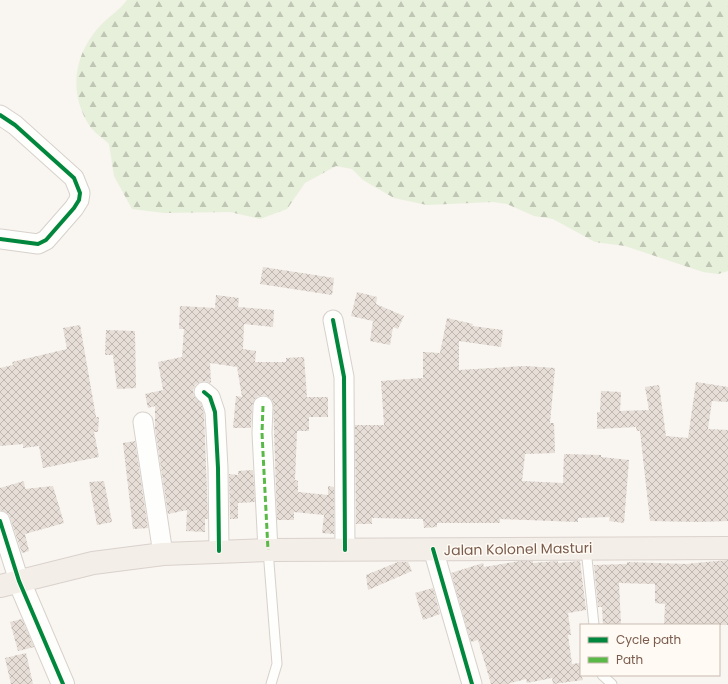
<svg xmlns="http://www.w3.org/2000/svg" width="728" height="684" font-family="Poppins,sans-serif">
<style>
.forest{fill:url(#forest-firs)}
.building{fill:url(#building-cross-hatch)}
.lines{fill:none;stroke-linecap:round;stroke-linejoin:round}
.lane-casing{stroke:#d7d1cb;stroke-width:11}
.street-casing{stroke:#d7d1cb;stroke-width:21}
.secondary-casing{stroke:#d9d2cb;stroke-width:24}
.primary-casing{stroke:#dad1cc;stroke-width:24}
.lane{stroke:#fefefd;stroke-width:9}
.street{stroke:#fefefd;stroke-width:19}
.secondary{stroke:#fefefd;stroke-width:22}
.primary{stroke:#f3eee8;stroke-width:22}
.quiet{stroke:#58b947;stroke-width:3;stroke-dasharray:6 3;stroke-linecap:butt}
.cycleway-casing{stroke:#fffaf3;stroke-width:6}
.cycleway{stroke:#00873e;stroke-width:4}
.labels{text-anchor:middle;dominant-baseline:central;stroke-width:3;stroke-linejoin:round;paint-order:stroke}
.street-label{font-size:14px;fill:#7a5c4d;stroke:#fffaf3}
</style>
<defs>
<pattern id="forest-firs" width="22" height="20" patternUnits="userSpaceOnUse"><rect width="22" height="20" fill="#e7f0db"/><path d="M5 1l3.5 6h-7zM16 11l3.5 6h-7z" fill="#c0c6b4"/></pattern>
<pattern id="building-cross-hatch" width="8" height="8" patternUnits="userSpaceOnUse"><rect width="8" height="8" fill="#e6ded7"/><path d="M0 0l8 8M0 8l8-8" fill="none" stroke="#bfb7b1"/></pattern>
</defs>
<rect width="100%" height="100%" fill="#f9f5f0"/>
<path class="forest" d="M127 0H728V271L718 274 703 272 625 246 595 242 553 219 534 216 507 204 493 202 427 205 394 198 363 180 352 169 336 166 305 183 287 209 260 219 230 212 164 213 132 209 114 176 109 144C103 138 93 132 89 125 68 92 74 54 100 26 108 17 120 10 127 0Z"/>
<g class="building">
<polygon points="263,267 334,278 332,295 260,284"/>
<polygon points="357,292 377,297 376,304 404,316 398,329 393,327 390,345 370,341 373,321 351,316"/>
<polygon points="216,295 239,298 238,307 274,310 273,327 244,324 243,349 256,351 255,362 286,362 286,358 304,357 307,397 328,397 328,417 309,417 309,431 297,431 295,480 298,481 298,492 328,495 328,486 334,487 334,534 322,533 324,515 294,512 294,520 277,520 273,401 269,397 264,395 258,396 252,405 251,428 233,428 236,396 242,397 237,367 210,363 211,383 205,381 200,382 195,385 193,391 194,396 201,403 204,414 208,519 205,519 205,532 186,531 187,510 168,514 155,428 155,406 148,408 145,394 163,390 158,362 182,357 184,329 179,329 180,306 215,308"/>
<polygon points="447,318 473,324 472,326 503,330 501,347 459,341 459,370 525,366 555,368 550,423 554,423 555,453 525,454 522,481 563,483 564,454 601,455 601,457 629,460 624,523 609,521 610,517 578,518 578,522 500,519 500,523 437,523 437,527 424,528 423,519 372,518 372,524 356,524 355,425 384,425 381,381 423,378 423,352 440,353"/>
<polygon points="80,325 96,417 99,417 98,432 94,432 99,457 43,468 39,446 23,448 23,444 0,446 0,368 13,365 12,362 67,349 63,328"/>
<polygon points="106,330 135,331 136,388 117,389 113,355 105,355"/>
<polygon points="696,382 728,387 728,402 712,401 708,429 728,430 728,521 699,522 650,521 640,431 637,431 636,427 597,429 597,412 600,412 601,391 621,392 620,411 649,410 645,387 659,385 666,436 688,438"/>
<polygon points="135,441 148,528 133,529 123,443"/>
<polygon points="253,470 255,502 238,503 238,519 230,519 229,474 238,475 238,471"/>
<polygon points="24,481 25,489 53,486 64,523 25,534 29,551 22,553 10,517 7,513 0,510 0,488"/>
<polygon points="104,481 112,522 97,525 89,482"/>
<polygon points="728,560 728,625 664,625 665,604 655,603 655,584 619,583 621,625 603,625 602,607 598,607 594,565 627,564 627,562 686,564"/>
<polygon points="520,561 533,561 533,563 558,561 558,563 580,561 586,610 568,613 571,635 568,635 572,664 580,663 581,675 583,680 553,684 552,678 527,683 526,679 507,684 491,684 478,640 471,642 451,573 483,563 484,567"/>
<polygon points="398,562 408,562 412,571 368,590 366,575"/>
<polygon points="433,588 440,614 423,620 415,593"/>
<polygon points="22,619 34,647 18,651 10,622"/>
<polygon points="26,653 33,684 11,684 5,658"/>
</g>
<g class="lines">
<defs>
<g id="lane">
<polyline points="586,549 594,625"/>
<polyline points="268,550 277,664 271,684"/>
<polyline points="602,675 612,684"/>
</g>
<g id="street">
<polyline points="0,115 15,125 74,178 80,193 79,200 74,208 46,240 38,244 0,239"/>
<polyline points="333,320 344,377 345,550"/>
<polyline points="204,392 210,397 215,412 218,468 219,551"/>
<polyline points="263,406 262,433 268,550"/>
<polyline points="143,422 163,554"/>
<polyline points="0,521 19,581"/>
<polyline points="433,549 472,684"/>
</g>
<polyline id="secondary" points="19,581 63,684"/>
<polyline id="primary" points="0,586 93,563 163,554 268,550 728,548"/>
</defs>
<use href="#lane" class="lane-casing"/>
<use href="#street" class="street-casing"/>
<use href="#secondary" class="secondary-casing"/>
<use href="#primary" class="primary-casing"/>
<use href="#lane" class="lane"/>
<use href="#street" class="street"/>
<use href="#secondary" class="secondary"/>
<use href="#primary" class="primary"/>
<polyline class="quiet" points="263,406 262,433 268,550"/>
<defs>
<g id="cycleway">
<polyline points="0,115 15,125 74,178 80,193 79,200 74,208 46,240 38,244 0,239"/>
<polyline points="333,320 344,377 345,550"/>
<polyline points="204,392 210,397 215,412 218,468 219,551"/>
<polyline points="0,521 19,581 63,684"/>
<polyline points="433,549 472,684"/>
</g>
</defs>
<use href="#cycleway" class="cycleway-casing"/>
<use href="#cycleway" class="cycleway"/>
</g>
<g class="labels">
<g class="street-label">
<text transform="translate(518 549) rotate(-1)">Jalan Kolonel Masturi</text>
</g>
</g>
<rect x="580" y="624" width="140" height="52" fill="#fffaf3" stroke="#cabbb1"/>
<rect x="588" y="637" width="20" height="6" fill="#00873e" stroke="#cabbb1"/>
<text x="616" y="644" font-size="12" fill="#7a5c4d">Cycle path</text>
<rect x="588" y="657" width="20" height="6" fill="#58b947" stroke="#cabbb1"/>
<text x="616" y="664" font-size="12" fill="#7a5c4d">Path</text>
</svg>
